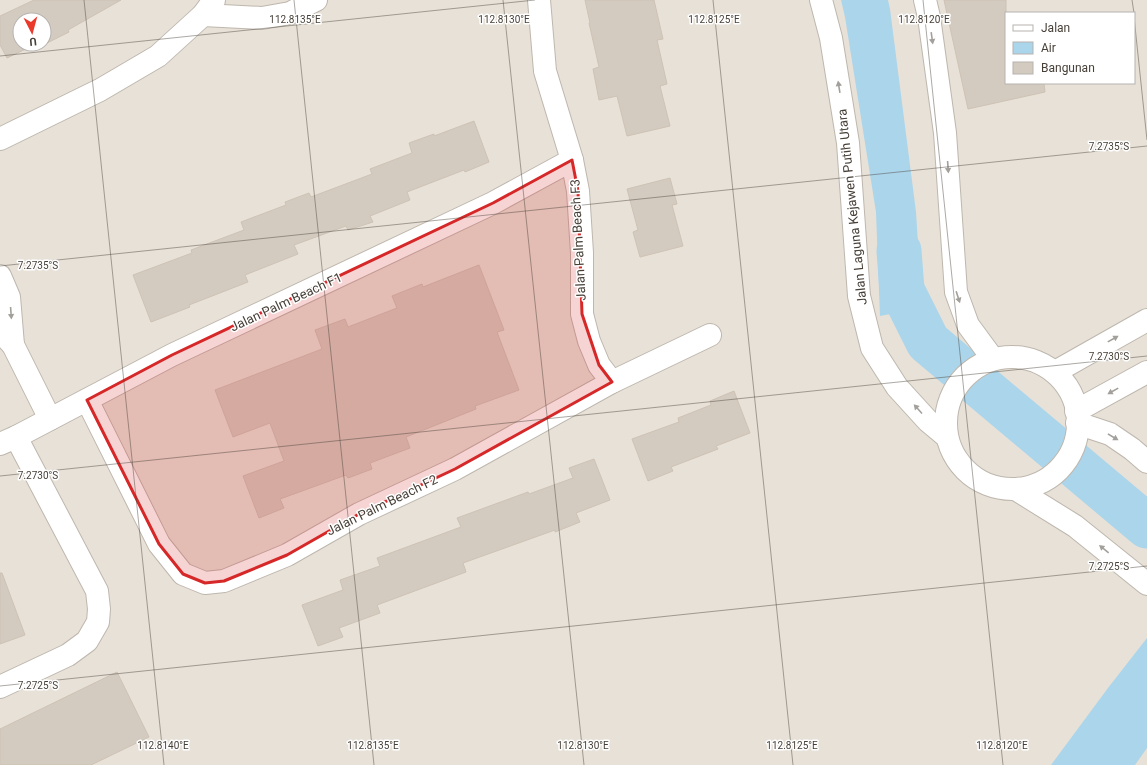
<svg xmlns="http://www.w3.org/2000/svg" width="1147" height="765" font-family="Roboto,sans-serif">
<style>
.residential{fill:#e7e1d8;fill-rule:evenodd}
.water{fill:#abd5eb}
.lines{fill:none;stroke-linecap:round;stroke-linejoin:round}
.river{stroke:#abd5eb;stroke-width:45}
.building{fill:#d4cbc0;stroke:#cec2b3}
.minor-casing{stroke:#beb7ad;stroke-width:24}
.minor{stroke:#fff;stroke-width:22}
.oneway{fill:#a3a09c}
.marked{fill:#d62828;fill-opacity:0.2;stroke:#d62828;stroke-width:3;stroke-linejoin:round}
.ticks{fill:none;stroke:#474038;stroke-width:1;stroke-opacity:0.45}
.labels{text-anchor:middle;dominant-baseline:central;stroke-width:3;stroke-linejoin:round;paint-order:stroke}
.street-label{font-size:13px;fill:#474038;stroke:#fff}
.ticks-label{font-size:10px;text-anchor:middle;fill:#474038;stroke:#fff;stroke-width:3;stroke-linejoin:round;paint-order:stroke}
</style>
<rect width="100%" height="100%" fill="#f3f0e9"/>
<path class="residential" d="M0 0H1147V765H0ZM1006 13H1134V83H1006ZM20 20H44V44H20Z"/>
<g class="water">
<polygon points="841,0 888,0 890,9 916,212 922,308 880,316 876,212 845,17"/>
<polygon points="1147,638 1147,748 1135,765 1051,765 1108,688"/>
</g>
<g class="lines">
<polyline class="river" points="899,251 902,290 928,342 1147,526"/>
</g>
<g class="building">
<polygon points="34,0 121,0 68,30 69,32 45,44 44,41 44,20 20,20 20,44 36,44 7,58 0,45 0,16"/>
<polygon points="585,0 654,0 663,39 657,40 667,84 660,86 670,126 627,136 617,96 599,100 593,69 599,67 589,23 590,23"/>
<polygon points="944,0 1006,0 1006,83 1044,83 1045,92 968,109"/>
<polygon points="474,121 489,162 465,172 464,170 407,192 410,200 370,216 373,222 348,230 346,226 294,245 298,254 245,275 248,282 189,305 190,307 151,322 133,275 192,253 191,250 244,230 241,222 286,205 285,202 309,193 311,197 372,174 370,169 412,153 409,143 434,134 434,136"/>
<polygon points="670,178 677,204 672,205 683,246 640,257 633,232 638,230 627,189"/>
<polygon points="479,265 504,330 497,332 519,390 475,406 476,409 406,437 410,448 370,463 372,469 348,478 346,475 280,499 284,508 259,518 243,476 284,461 270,423 233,437 215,390 322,349 315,330 345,319 348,327 397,308 392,296 422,284 423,287"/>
<polygon points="734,391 750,433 716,446 718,449 671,467 673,471 648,481 632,439 679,422 678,418 711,405 710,401"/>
<polygon points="594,459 610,500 576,513 580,522 555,532 555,530 463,563 466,572 377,605 380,613 339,628 343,637 318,646 302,605 343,590 340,580 380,566 377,558 461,527 457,518 528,492 529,494 573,478 569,468"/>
<polygon points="0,573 2,573 25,635 0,644"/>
<polygon points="117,672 149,737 91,765 0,765 0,729"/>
</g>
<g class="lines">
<defs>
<g id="minor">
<polyline points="539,0 545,71 572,160 578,191 582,253 582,314 589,341 599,365 612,382"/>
<polyline points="821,0 831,38 848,143 859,296 872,348 897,387 928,421 946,436"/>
<polyline points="925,0 929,17 945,133 956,292 968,325 993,359"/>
<polyline points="203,15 262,18 290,13 316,0"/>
<polyline points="0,139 100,90 158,56 203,15 214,0"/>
<polyline points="0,276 9,297 13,345 0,331"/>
<polyline points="13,345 50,419"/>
<circle cx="1012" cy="423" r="66"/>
<polyline points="1055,372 1147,320"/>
<polyline points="87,400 159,544 183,574 205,583 224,581 287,555 359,514 455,469 612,382 710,335"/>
<polyline points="1076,411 1147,372"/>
<polyline points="1077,423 1110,434 1132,449 1147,462"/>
<polyline points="0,444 16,437 172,355 493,203 572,160"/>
<polyline points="1017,490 1075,526 1147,584"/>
<polyline points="0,687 68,655 87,641 98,622 99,609 97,591 16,437"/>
</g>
</defs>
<use href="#minor" class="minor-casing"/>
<use href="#minor" class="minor"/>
</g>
<defs><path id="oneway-solid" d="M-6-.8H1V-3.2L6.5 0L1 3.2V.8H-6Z"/></defs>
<g class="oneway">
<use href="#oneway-solid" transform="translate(932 38) rotate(82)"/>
<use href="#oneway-solid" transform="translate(839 87) rotate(-99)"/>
<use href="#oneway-solid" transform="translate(948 167) rotate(86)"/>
<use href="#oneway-solid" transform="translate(958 297) rotate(72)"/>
<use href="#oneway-solid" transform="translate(11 313) rotate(86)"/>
<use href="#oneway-solid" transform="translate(1113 339) rotate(-29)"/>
<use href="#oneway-solid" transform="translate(1113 391) rotate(151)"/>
<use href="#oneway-solid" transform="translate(918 409) rotate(-132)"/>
<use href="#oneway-solid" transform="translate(1113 437) rotate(31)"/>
<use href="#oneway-solid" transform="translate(1104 549) rotate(-141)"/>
</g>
<path class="marked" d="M572 160 578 191 582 314 599 365 612 382 455 469 359 514 287 555 224 581 205 583 183 574 159 544 87 400 172 355 493 203Z"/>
<path class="ticks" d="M84 0 164 765M294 0 374 765M503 0 584 765M713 0 793 765M923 0 1003 765M1132 0 1134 13M1134 17 1147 140M0 56 535 0M0 266 1147 146M0 476 1147 356M0 686 1147 566"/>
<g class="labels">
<g class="street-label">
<text transform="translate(852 207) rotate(-96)">Jalan Laguna Kejawen Putih Utara</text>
<text transform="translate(578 240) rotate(-93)">Jalan Palm Beach F3</text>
<text transform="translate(286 302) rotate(-25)">Jalan Palm Beach F1</text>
<text transform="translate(382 505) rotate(-26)">Jalan Palm Beach F2</text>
</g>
</g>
<g class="ticks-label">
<text x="295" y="23">112.8135°E</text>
<text x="504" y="23">112.8130°E</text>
<text x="714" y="23">112.8125°E</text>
<text x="924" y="23">112.8120°E</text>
<text x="1109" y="150">7.2735°S</text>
<text x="38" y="269">7.2735°S</text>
<text x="1109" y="360">7.2730°S</text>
<text x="38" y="479">7.2730°S</text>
<text x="1109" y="570">7.2725°S</text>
<text x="38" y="689">7.2725°S</text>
<text x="163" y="749">112.8140°E</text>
<text x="373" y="749">112.8135°E</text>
<text x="583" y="749">112.8130°E</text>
<text x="792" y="749">112.8125°E</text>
<text x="1002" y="749">112.8120°E</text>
</g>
<rect x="1005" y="12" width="130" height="72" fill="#ffffff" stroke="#b5b3af"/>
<rect x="1013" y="25" width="20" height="6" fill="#ffffff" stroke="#b5b3af"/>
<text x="1041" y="32" font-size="12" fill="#474038">Jalan</text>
<rect x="1013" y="42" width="20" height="12" fill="#abd5eb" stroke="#b5b3af"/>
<text x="1041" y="52" font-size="12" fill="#474038">Air</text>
<rect x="1013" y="62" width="20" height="12" fill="#d4cbc0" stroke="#b5b3af"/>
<text x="1041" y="72" font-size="12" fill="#474038">Bangunan</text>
<g transform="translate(32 32) rotate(174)"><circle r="19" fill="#ffffff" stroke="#b5b3af"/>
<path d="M0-3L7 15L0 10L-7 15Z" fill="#e93a2b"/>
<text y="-6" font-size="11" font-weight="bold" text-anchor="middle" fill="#474038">U</text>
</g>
</svg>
